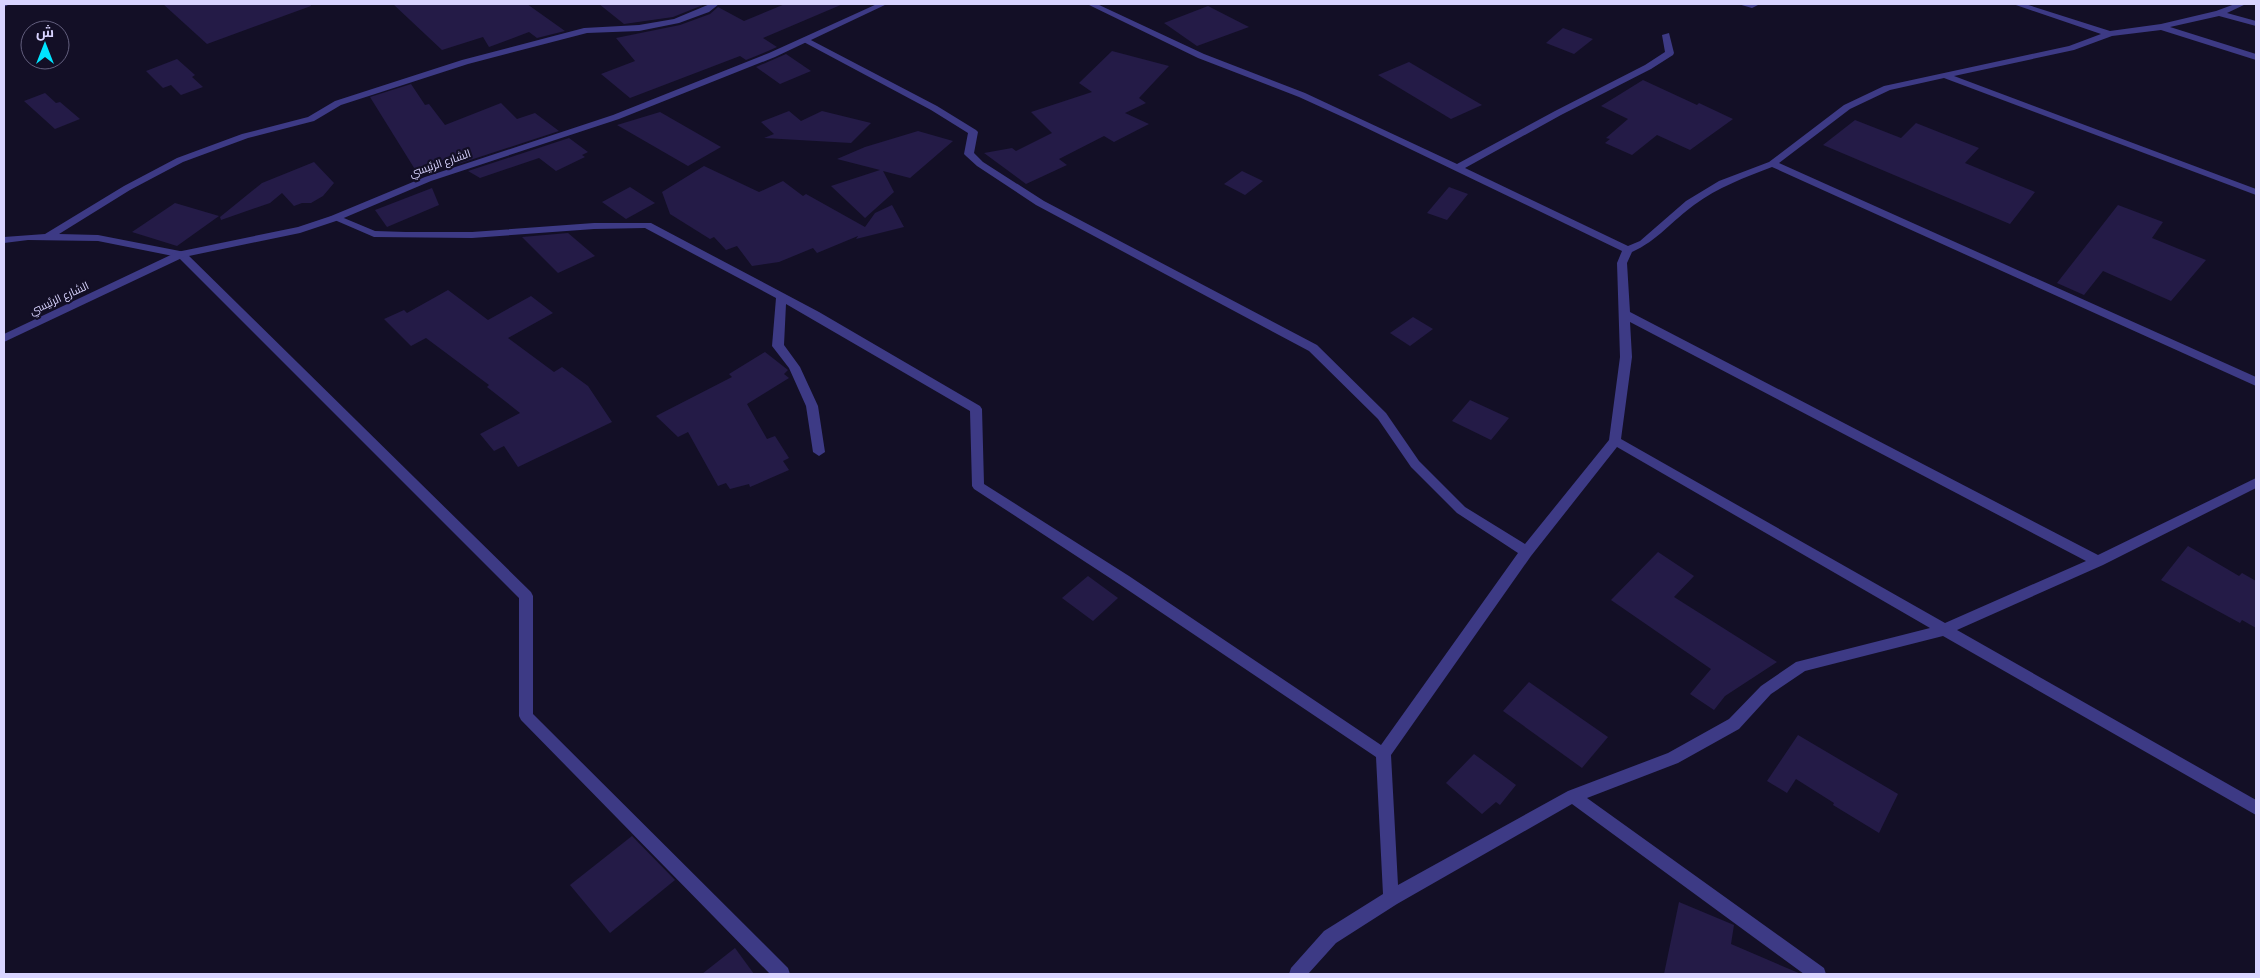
<svg xmlns="http://www.w3.org/2000/svg" width="2260" height="978" font-family="'Public Sans',Cairo,sans-serif">
<style>
.building{fill:#241b47}
.lines{fill:none;stroke-linecap:round;stroke-linejoin:round}
.minor{fill:#3d3a85;fill-rule:evenodd}
.tertiary{fill:#3d3a85;fill-rule:evenodd}
.labels{text-anchor:middle;dominant-baseline:central;stroke-width:4.5;stroke-linejoin:round;paint-order:stroke}
.far-street-label{font-size:11px;fill:#d9d4ff;stroke:#130f26}
</style>
<rect width="100%" height="100%" fill="#130f26"/>
<g class="building">
<polygon points="163,4 310,4 311,6 207,44"/>
<polygon points="393,4 527,4 565,31 537,38 529,32 489,47 483,37 442,50"/>
<polygon points="599,4 701,4 703,5 673,17 624,24"/>
<polygon points="785,4 843,4 763,38 777,47 768,51 746,60 740,56 630,98 601,74 635,61 616,38 680,25 710,14 718,7 744,21"/>
<polygon points="1208,6 1249,27 1197,46 1164,23"/>
<polygon points="1563,28 1593,39 1574,54 1546,43"/>
<polygon points="1112,51 1169,66 1139,98 1146,103 1125,113 1149,124 1114,142 1104,136 1059,159 1067,165 1026,184 984,153 1012,148 1016,151 1052,133 1031,112 1092,92 1079,83"/>
<polygon points="786,54 811,71 780,84 756,67"/>
<polygon points="177,59 195,75 192,77 203,87 181,95 171,85 163,88 146,71"/>
<polygon points="1409,62 1482,105 1451,119 1378,75"/>
<polygon points="1643,80 1697,105 1699,103 1733,119 1690,150 1657,135 1632,155 1605,143 1610,139 1606,138 1628,119 1601,106"/>
<polygon points="411,84 425,105 429,104 445,125 501,103 517,119 535,113 559,131 458,164 448,158 416,171 370,97"/>
<polygon points="45,93 56,103 60,102 80,119 55,129 24,101"/>
<polygon points="789,111 801,121 822,111 871,123 851,143 764,138 774,134 761,122"/>
<polygon points="660,112 721,147 688,166 617,125"/>
<polygon points="1855,120 1901,138 1916,123 1979,148 1965,163 2035,192 2010,224 1823,145"/>
<polygon points="918,131 953,141 910,178 883,171 894,192 865,218 831,186 880,170 837,159 865,147"/>
<polygon points="569,138 588,152 582,155 585,157 556,171 539,158 480,178 468,171"/>
<polygon points="314,162 334,183 323,196 311,203 302,203 294,206 282,193 270,203 221,220 220,217 262,183"/>
<polygon points="704,166 759,192 783,181 803,196 806,194 865,227 875,213 892,205 904,227 856,239 858,236 817,253 813,248 779,262 752,266 737,246 726,250 714,237 710,239 670,214 662,192"/>
<polygon points="1242,171 1263,181 1245,195 1224,184"/>
<polygon points="630,187 655,203 626,219 602,202"/>
<polygon points="1449,187 1468,194 1447,220 1427,213"/>
<polygon points="432,188 439,205 387,227 375,210"/>
<polygon points="175,203 219,216 177,246 132,232"/>
<polygon points="2118,205 2163,222 2152,238 2206,260 2171,301 2103,271 2084,295 2057,283"/>
<polygon points="568,233 595,256 558,273 522,237"/>
<polygon points="448,290 488,320 531,296 553,313 508,338 554,372 562,367 588,386 612,422 518,467 504,446 494,451 480,434 520,413 487,387 489,385 426,338 411,346 384,319 404,310 407,313"/>
<polygon points="1413,317 1433,329 1410,346 1390,333"/>
<polygon points="765,352 788,370 784,374 789,378 747,404 767,439 775,436 789,458 783,461 789,470 750,487 749,484 730,489 726,483 718,486 688,432 678,437 656,416 732,377 729,374"/>
<polygon points="1470,400 1509,418 1491,440 1452,421"/>
<polygon points="2188,546 2239,576 2242,573 2256,581 2256,628 2242,620 2240,623 2161,580"/>
<polygon points="1658,552 1694,576 1674,597 1777,662 1725,696 1714,710 1690,694 1711,669 1611,600"/>
<polygon points="1088,576 1118,598 1093,621 1062,598"/>
<polygon points="1529,682 1608,737 1582,768 1503,711"/>
<polygon points="1798,735 1898,794 1879,833 1833,805 1834,803 1796,779 1787,793 1767,781"/>
<polygon points="1474,754 1516,785 1500,805 1496,802 1482,814 1446,783"/>
<polygon points="632,836 675,880 610,933 570,885"/>
<polygon points="1679,902 1734,925 1731,944 1801,974 1664,974"/>
<polygon points="735,948 754,974 702,974"/>
</g>
<g class="lines">
<g class="minor">
<polygon points="4,4 10,4 4,7"/>
<polygon points="710,4 719,4 709,12 679,23 639,31 587,33 468,64 341,105 314,121 248,138 183,162 130,190 59,234 98,235 185,252 531,592 533,596 533,714 788,968 790,974 770,974 521,720 519,716 519,598 178,257 98,241 28,240 4,243 4,237 45,234 124,186 177,158 242,134 308,117 335,101 462,60 584,28 639,25 674,19"/>
<path d="M1087 4H1097L1204 54 1305 93 1457 164 1555 111 1645 65 1665 52 1662 35 1669 33 1674 53 1673 55 1651 69 1561 115 1465 168 1628 246 1640 241 1686 201 1719 181 1769 162 1844 105 1884 86 2069 46 2101 34 2013 4H2025L2110 31 2161 24 2216 11 2235 4H2246L2227 13 2256 21V26L2219 16 2170 27 2256 54V60L2161 30 2112 36 2074 50 1954 76 2256 189V195L1944 78 1890 90 1850 109 1779 163 2256 377V386L1772 167C1744 178 1718 187 1694 205 1673 220 1657 241 1632 252L1627 263 1630 312 2098 555 2256 478V488L2103 565 1957 630 2256 800V815L1943 636 1805 671 1771 694 1739 729 1678 763 1587 798 1824 968 1826 974H1804L1572 804 1397 904 1336 943 1308 974H1289L1291 968 1324 931 1383 894 1376 757 1119 584 974 489 972 486 970 411 786 304 784 345 800 367 818 406 825 452 819 456 813 452 806 406 789 368 772 346 776 298 645 228 594 229 472 238 374 237 330 218 331 216H339L375 231 406 232H472L594 223H651L819 312 980 406 982 409 984 484 1129 576 1381 745 1518 553 1457 513 1411 467 1378 419 1309 351 1036 205 977 166 966 156 964 154 968 133 931 110 800 40 807 38 937 106 976 130 978 132 974 153 983 162 1044 201 1317 345 1386 413 1419 461 1465 507 1525 544 1609 440 1620 357 1617 263 1622 251 1356 123 1299 97 1198 58ZM1630 322 2086 561 1945 623 1621 439 1632 357ZM1617 447 1930 628 1796 662 1761 686 1729 719 1668 753 1568 791 1398 885 1391 755 1531 556Z"/>
<polygon points="1738,4 1760,4 1752,8"/>
</g>
<polygon class="tertiary" points="877,4 887,4 775,57 619,119 431,181 339,220 300,233 184,257 4,342 4,334 177,252 298,227 331,216 425,177 613,115 769,53"/>
</g>
<g class="labels">
<g class="far-street-label">
<text transform="translate(440 163) rotate(-19)">الشارع الرئيسي</text>
<text transform="translate(59 298) rotate(-25)">الشارع الرئيسي</text>
</g>
</g>
<rect width="2260" height="978" fill="none" stroke="#d9d4ff" stroke-width="10"/>
<g transform="translate(45 45)"><circle r="24" fill="#130f26" stroke="#625e7d"/>
<path d="M0-4L9 19L0 12L-9 19Z" fill="#00e5ff"/>
<text y="-8" font-size="14" font-weight="bold" text-anchor="middle" fill="#d9d4ff">ش</text>
</g>
</svg>
